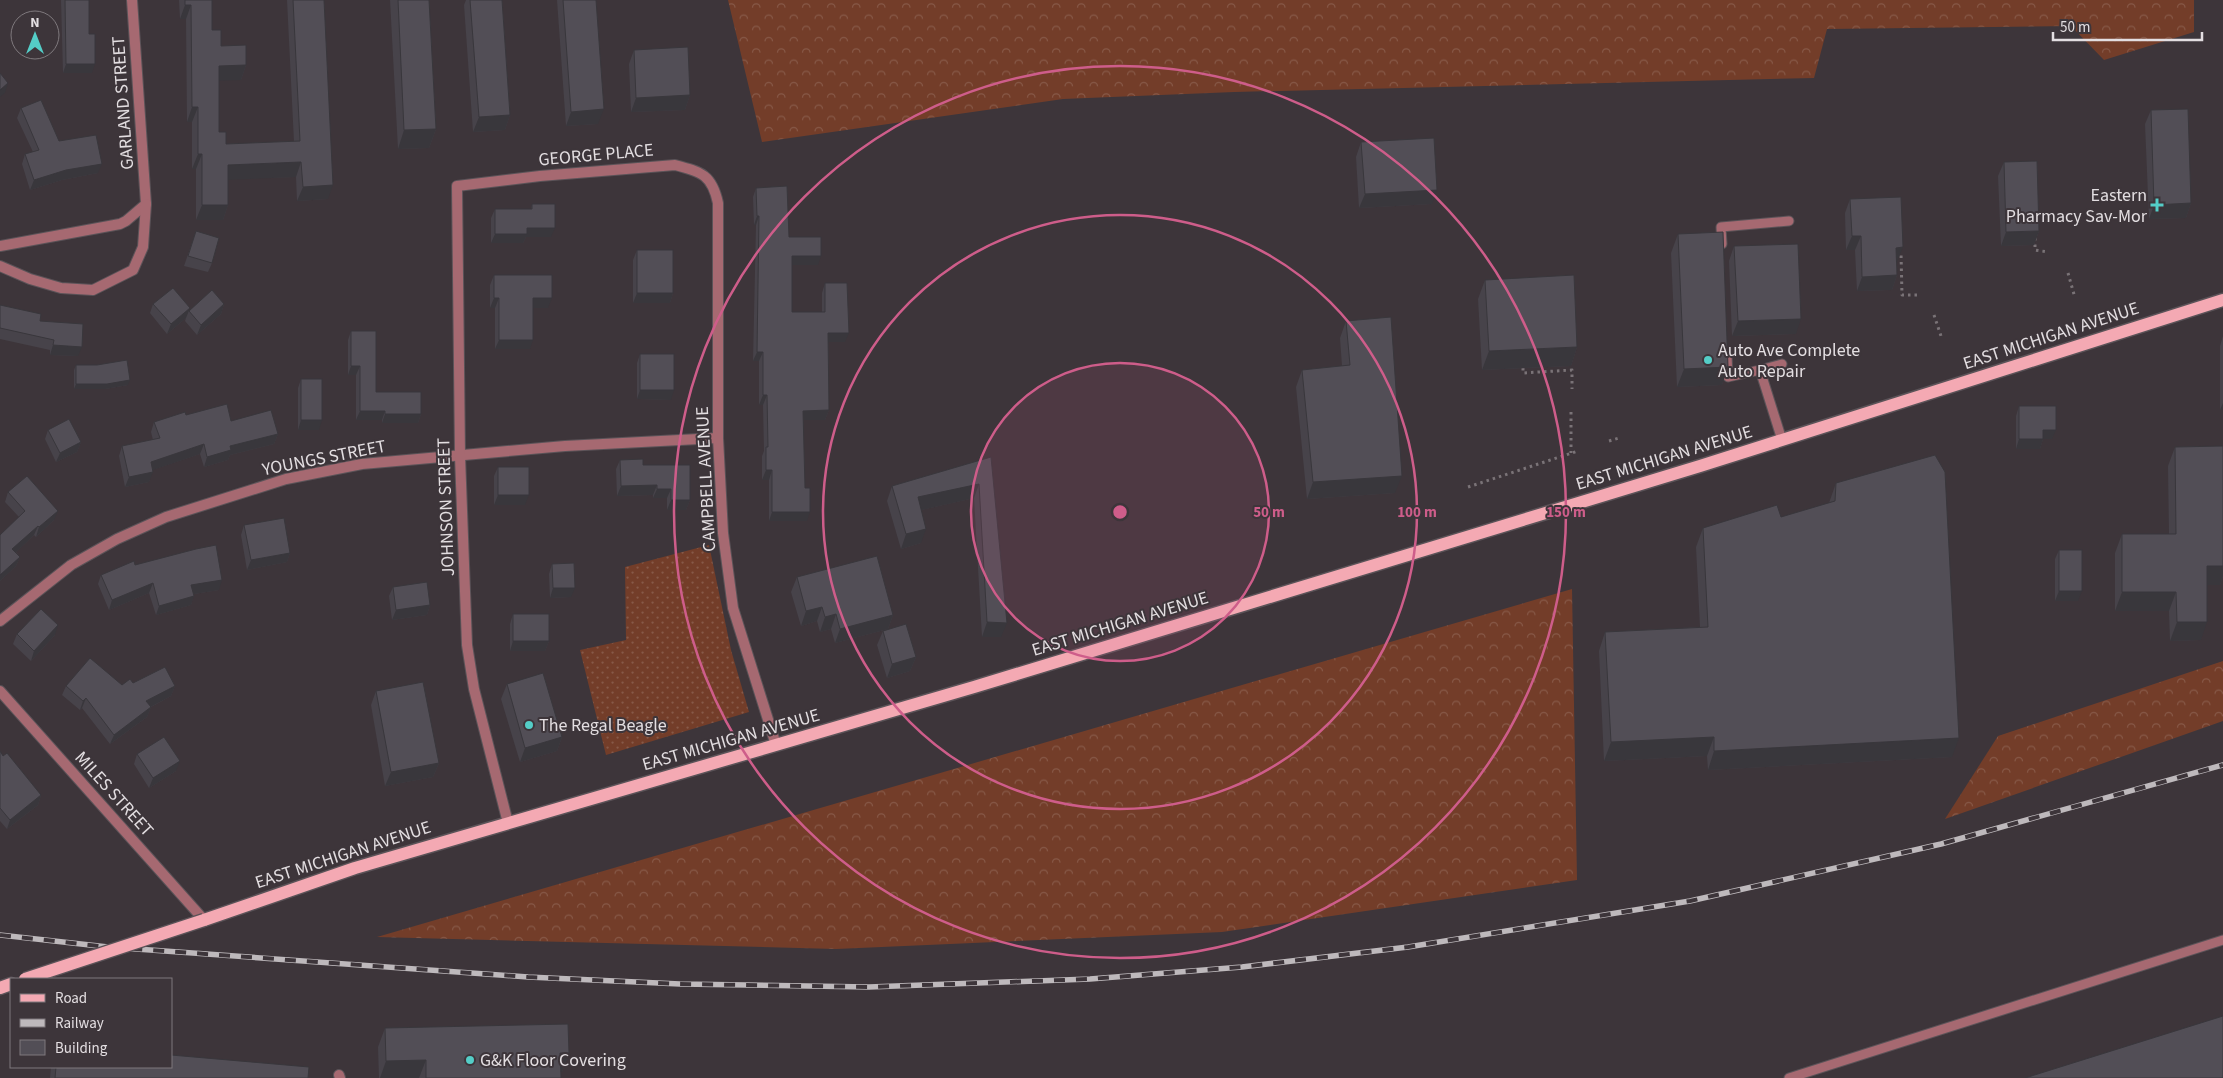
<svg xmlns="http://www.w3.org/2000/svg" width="2223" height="1078" font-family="'Source Sans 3',sans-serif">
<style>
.grass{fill:url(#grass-dots)}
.forest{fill:url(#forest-crowns)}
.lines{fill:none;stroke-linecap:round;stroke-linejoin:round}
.lane-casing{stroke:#5b5358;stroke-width:11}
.street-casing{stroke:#5b5358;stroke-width:12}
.primary-casing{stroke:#5b5358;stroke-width:15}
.path{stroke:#7a7377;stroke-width:3;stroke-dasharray:2.5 4;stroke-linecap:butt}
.lane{stroke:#a66971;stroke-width:9}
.street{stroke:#a66971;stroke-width:10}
.primary{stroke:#f4a9b3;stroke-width:12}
.rail-casing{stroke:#beb9bc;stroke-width:5.5}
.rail{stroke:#3d353a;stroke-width:4;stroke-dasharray:11;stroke-linecap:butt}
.primary-bridge-casing{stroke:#5b5358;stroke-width:15;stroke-linecap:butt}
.primary-bridge{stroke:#f4a9b3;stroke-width:12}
.wall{fill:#47434a}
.shaded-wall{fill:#39373c}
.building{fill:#524e56;stroke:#39373c}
.ring{fill:none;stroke:#ce5d8a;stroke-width:2.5}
.poi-dot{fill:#54cdc7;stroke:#3d353a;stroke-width:2}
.labels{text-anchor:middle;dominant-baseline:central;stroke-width:4;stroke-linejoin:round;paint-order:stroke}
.street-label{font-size:18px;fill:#e3dee1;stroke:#3d353a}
.poi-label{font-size:18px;fill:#e3dee1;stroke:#3d353a;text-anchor:start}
.centre{fill:#ce5d8a;stroke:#3d353a;stroke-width:2.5}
.ring-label{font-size:15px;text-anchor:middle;font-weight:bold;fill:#ce5d8a;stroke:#3d353a;stroke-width:4;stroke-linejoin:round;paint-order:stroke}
</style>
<defs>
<pattern id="grass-dots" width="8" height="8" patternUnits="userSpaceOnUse" patternTransform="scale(1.25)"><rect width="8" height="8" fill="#733d29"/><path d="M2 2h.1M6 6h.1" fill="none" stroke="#875948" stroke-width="1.8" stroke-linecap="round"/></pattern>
<pattern id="forest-crowns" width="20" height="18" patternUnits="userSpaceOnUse" patternTransform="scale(1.25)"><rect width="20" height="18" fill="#733d29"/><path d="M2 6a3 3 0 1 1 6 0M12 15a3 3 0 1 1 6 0" fill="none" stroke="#875948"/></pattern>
</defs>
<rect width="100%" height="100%" fill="#3d353a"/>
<polygon class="grass" points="709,545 731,650 749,712 606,755 580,650 626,640 625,567"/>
<g class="forest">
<polygon points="728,0 2194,0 2194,32 2104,60 2071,26 1827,29 1814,78 1234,92 1063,99 762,142"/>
<polygon points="1572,589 1577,880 1222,932 836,949 377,937"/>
<polygon points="2223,661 2223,721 1945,819 1998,736"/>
</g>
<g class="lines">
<defs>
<g id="lane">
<polyline points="1722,244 1721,227 1789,221"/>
<polyline points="1727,356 1728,377 1760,370 1782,440"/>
<polyline points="1760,370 1782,364"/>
<polyline points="1789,1078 2223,940"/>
</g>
<g id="street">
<polyline points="0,246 120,224 126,221 146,204 132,0"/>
<polyline points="0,266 30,279 61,288 93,290 133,270 143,247 146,204"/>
<polyline points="0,621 71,565 117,539 166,517 286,479 362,464 565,446 718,438"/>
<polyline points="0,691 204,920"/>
<path d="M508 823 474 689 467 645 460 456 457 186 540 176 675 165C702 172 712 175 718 203V438L723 533 733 608 776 745"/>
<polyline points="339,1075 340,1078"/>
</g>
<g id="primary">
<polyline points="204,920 355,868 974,687 1700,466 2223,300"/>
<polyline points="0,988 11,984"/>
</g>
</defs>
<use href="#lane" class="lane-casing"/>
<use href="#street" class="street-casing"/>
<use href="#primary" class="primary-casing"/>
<g class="path">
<polyline points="2035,238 2035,250 2048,252"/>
<polyline points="1897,253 1901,253 1902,295 1918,295"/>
<polyline points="2068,273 2075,298"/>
<polyline points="1934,315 1942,339"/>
<polyline points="1523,368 1523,373 1572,370 1572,389"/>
<polyline points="1571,412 1571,453"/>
<polyline points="1609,441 1619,438"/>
<polyline points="1468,487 1578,451"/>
</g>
<use href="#lane" class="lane"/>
<use href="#street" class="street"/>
<use href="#primary" class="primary"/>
<defs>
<polyline id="rail" points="0,935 108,947 528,977 680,984 869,987 1090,979 1242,967 1408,947 1690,901 1941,844 2223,765"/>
</defs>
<use href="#rail" class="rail-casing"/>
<use href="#rail" class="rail"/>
<defs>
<polyline id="primary-bridge" points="25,979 204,920"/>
</defs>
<use href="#primary-bridge" class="primary-bridge-casing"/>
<use href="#primary-bridge" class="primary-bridge"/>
</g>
<g class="wall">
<polygon points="61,0 89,0 89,34 92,73 63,73"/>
<polygon points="179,0 212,0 212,30 221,46 246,65 241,80 219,80 219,132 226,144 294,142 287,0 324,0 328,199 297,201 296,177 228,179 228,205 223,220 196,220 196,169 192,169 192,122 187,122 186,19 180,19"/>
<polygon points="390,0 429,0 436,129 429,148 398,149"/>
<polygon points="466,0 502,0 510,115 505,130 473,132 464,5"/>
<polygon points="557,0 596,0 598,124 566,126"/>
<polygon points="634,50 690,95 685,110 631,112 629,64"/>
<polygon points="21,108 59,141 98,173 62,180 30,190 22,164 25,154 33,152 17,118"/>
<polygon points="2151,110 2191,203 2186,218 2149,219 2145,124"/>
<polygon points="1361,142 1432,204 1359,208 1356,157"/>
<polygon points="2004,162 2039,231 2034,245 2001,246 1998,176"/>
<polygon points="756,188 789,237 818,265 792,265 792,312 822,312 822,293 825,283 845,342 828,342 829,410 825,420 803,420 805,488 807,521 769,521 769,480 762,480 762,456 764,451 763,405 759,405 759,361 753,361 756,225 754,225 753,197"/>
<polygon points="1850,199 1897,262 1897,275 1892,290 1857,291 1855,250 1846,250 1845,213"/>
<polygon points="532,204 551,237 526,237 523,243 491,243 491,218 495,209 531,209"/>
<polygon points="196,231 212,263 208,272 184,266"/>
<polygon points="1678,234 1728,367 1722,385 1677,387 1671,253"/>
<polygon points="1734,246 1796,334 1732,336 1729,261"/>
<polygon points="637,250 673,293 670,303 633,303 633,260"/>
<polygon points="494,275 548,308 533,308 530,349 495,349 495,308 490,308 490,285"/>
<polygon points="1485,280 1577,347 1571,366 1482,370 1478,299"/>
<polygon points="153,304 190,311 224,304 221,314 197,335 185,321 186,318 167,334 150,313"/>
<polygon points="0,305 40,321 78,356 50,355 50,350 0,339"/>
<polygon points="1346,321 1395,493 1307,499 1296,387 1302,370 1342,366 1340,338"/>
<polygon points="351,331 376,392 421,414 418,423 382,423 382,420 356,420 356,375 348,375 348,340"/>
<polygon points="2223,336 2223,409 2220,410 2220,346"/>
<polygon points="640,354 671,400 637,399 637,363"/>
<polygon points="76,365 128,385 105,389 74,389 74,370"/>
<polygon points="301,379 319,430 298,430 298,388"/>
<polygon points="2019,406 2052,439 2043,439 2040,449 2016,449 2016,416"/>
<polygon points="186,415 231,421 278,434 274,444 230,455 228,460 204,467 200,454 152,470 149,482 125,487 119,456 122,446 153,440 151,432 154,422"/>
<polygon points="48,430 81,442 77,452 56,462 45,439"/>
<polygon points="2223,446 2223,576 2220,585 2207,585 2201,640 2170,641 2169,611 2115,611 2115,553 2122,534 2169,534 2168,466 2175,447"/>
<polygon points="991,457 1001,637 982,637 974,498 921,510 921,543 901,549 887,501 892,486"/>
<polygon points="620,460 643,465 690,500 686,510 667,510 667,498 653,498 653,495 617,496 616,469"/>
<polygon points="498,467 525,505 494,505 494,476"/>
<polygon points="1836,483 1952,757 1708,770 1707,756 1604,761 1599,651 1605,632 1700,627 1696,547 1703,528 1781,517 1829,503"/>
<polygon points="8,492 54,520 36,537 34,535 16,552 20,557 16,566 0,581 0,535 19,517 5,502"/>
<polygon points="244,525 290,553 287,562 247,570 241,535"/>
<polygon points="2059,550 2078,601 2055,601 2055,559"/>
<polygon points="552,564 571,597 550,598 549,574"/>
<polygon points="135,565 219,590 194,594 191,605 156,615 149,593 109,610 98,584 101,575"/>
<polygon points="797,577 893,615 888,629 835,643 831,629 820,632 817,621 801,626 791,592"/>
<polygon points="393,587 430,605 427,615 392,620 389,596"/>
<polygon points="513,614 549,641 545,651 510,651 510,624"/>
<polygon points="883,631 916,657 910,671 887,678 877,645"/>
<polygon points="17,634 55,635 31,661 13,644"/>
<polygon points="133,683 175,686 171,696 151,707 147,717 110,744 82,708 80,710 62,695 66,686 122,685"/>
<polygon points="507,684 562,737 557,751 520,762 501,699"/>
<polygon points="376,691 439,763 433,777 385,786 371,705"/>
<polygon points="0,751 3,756 41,795 38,805 7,829 0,821"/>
<polygon points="137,754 176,771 149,788 134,764"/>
<polygon points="385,1028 569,1053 562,1072 561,1072 561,1078 379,1078 378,1047"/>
<polygon points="51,1067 171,1067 308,1078 50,1078"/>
</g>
<g class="shaded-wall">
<polygon points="185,5 191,5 186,19 180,19"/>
<polygon points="66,64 95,64 92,73 63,73"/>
<polygon points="246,65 241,80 214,81 219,66"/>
<polygon points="8,83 5,93 0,97 0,90"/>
<polygon points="690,95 685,110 631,112 636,98"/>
<polygon points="192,107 198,107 192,122 187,122"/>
<polygon points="604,109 598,124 566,126 571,112"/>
<polygon points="510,115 505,130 473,132 479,117"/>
<polygon points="436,129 429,148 398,149 404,130"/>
<polygon points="198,154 202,154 196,169 192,169"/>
<polygon points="301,162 296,177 223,180 228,165"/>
<polygon points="102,164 98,173 62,180 30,190 34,180 66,170"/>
<polygon points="333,185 328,199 297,201 303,187"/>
<polygon points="1437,190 1432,204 1359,208 1365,194"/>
<polygon points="2191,203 2186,218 2149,219 2154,205"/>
<polygon points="202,205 228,205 223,220 196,220"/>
<polygon points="757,216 759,216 756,225 754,225"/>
<polygon points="527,228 555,228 551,237 526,237 523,243 491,243 495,234"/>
<polygon points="2039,231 2034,245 2001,246 2006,232"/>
<polygon points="1852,236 1861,236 1855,250 1846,250"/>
<polygon points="1903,247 1897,262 1891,262 1896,248"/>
<polygon points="792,256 821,256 818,265 789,265"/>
<polygon points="1897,275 1892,290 1857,291 1862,277"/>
<polygon points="637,293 673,293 670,303 633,303"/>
<polygon points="494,298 499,298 495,308 490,308"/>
<polygon points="533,298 552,298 548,308 530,308"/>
<polygon points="224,304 221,314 197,335 201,325"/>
<polygon points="190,308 186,318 167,334 171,324"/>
<polygon points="1801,319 1796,334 1732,336 1738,321"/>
<polygon points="828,333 849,333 845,342 824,342"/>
<polygon points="499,340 533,340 530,349 495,349"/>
<polygon points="53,345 82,347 78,356 50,355"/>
<polygon points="1577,347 1571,366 1482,370 1489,351"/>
<polygon points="757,352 763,352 759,361 753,361"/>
<polygon points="351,366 360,366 356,375 348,375"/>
<polygon points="1728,367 1722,385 1677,387 1684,369"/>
<polygon points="130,380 128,385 105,389 74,389 76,384"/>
<polygon points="640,390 674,390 671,400 637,399"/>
<polygon points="763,395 767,395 763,405 759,405"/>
<polygon points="2223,403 2223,409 2220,410"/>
<polygon points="829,410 825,420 799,420 803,411"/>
<polygon points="360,411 385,411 382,420 356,420"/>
<polygon points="385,414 421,414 418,423 382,423"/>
<polygon points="301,420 322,420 319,430 298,430"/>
<polygon points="2043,430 2056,430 2052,439 2040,439"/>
<polygon points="278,434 274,444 230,455 228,460 204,467 207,457 230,446"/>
<polygon points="2019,439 2043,439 2040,449 2016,449"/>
<polygon points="81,442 77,452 56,462 60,453"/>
<polygon points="204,444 200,454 147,472 151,462"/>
<polygon points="766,470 772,470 769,480 762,480"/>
<polygon points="153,472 149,482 125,487 129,477"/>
<polygon points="1402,476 1395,493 1307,499 1313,482"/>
<polygon points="979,484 974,498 913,512 918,497"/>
<polygon points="657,485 653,495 617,496 621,486"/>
<polygon points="657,489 671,489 667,498 653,498"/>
<polygon points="498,495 529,495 525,505 494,505"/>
<polygon points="671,500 690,500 686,510 667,510"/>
<polygon points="58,511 54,520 36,537 39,527"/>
<polygon points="772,512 810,512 807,521 769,521"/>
<polygon points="38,526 34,535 9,559 12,549"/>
<polygon points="926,529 921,543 901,549 906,534"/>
<polygon points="290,553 287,562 247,570 251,560"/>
<polygon points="20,557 16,566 0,581 0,575"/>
<polygon points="2207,566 2223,566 2223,576 2220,585 2200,585"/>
<polygon points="222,580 219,590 188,595 191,585"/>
<polygon points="153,583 149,593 109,610 112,600"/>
<polygon points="553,588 575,588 571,597 550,598"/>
<polygon points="2059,591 2082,591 2078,601 2055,601"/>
<polygon points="2122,592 2176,592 2169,611 2115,611"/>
<polygon points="194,596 191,605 156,615 159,606"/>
<polygon points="430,605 427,615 392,620 396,610"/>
<polygon points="822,607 817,621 801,626 806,611"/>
<polygon points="836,614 831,629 820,632 825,617"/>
<polygon points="893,615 888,629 835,643 840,629"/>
<polygon points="987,622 1007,623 1001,637 982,637"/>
<polygon points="2177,622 2207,622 2201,640 2170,641"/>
<polygon points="58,625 55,635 31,661 34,651"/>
<polygon points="513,641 549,641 545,651 510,651"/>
<polygon points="916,657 910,671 887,678 892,664"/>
<polygon points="175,686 171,696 143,711 146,701"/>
<polygon points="86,698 82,708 80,710 83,701"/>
<polygon points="151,707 147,717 110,744 114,735"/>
<polygon points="562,737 557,751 520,762 525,748"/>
<polygon points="1714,737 1707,756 1604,761 1611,742"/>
<polygon points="1959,738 1952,757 1708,770 1714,751"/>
<polygon points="180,761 176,771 149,788 153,778"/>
<polygon points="439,763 433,777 385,786 391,772"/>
<polygon points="41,795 38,805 7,829 10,820"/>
<polygon points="560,1053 569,1053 562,1072 553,1072"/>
<polygon points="426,1060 419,1078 380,1078 386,1061"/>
</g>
<g class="building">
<polygon points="65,0 89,0 89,34 95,34 95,64 66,64"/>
<polygon points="185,0 212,0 212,30 221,30 221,46 246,45 246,65 219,66 219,132 226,132 226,144 300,141 293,0 324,0 333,185 303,187 301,162 228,165 228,205 202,205 202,154 198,154 198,107 192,107 191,5 185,5"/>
<polygon points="398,0 429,0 436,129 404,130"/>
<polygon points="470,0 502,0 510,115 479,117"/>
<polygon points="563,0 596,0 604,109 571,112"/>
<polygon points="688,47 690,95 636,98 634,50"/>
<polygon points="0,73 8,83 0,90"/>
<polygon points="41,100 59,141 96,135 102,164 66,170 34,180 25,154 39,150 21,108"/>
<polygon points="2188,109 2191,203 2154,205 2151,110"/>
<polygon points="1434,138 1437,190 1365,194 1361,142"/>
<polygon points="2037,161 2039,231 2006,232 2004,162"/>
<polygon points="787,186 789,237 821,237 821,256 792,256 792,312 825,312 825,283 847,283 849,333 828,333 829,410 803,411 805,488 810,488 810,512 772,512 772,470 766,470 766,447 768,447 767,395 763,395 763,352 757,352 759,216 757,216 756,188"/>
<polygon points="1901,197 1903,247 1896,248 1897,275 1862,277 1861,236 1852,236 1850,199"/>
<polygon points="532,204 555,204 555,228 527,228 527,234 495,234 495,209 532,209"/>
<polygon points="196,231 219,238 212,263 188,256"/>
<polygon points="1723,232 1728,367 1684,369 1678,234"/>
<polygon points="1798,244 1801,319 1738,321 1734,246"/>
<rect x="637" y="250" width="36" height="43"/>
<polygon points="494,275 552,275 552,298 533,298 533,340 499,340 499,298 494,298"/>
<polygon points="1574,275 1577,347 1489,351 1485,280"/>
<polygon points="173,288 190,308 171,324 153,304"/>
<polygon points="212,290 224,304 201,325 189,311"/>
<polygon points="0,305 41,314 40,321 83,324 82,347 53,345 54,340 0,328"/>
<polygon points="1391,317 1402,476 1313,482 1302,370 1350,365 1346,321"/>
<polygon points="351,331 376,331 376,392 421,392 421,414 385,414 385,411 360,411 360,366 351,366"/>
<rect x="640" y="354" width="34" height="36"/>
<polygon points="127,360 130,380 107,384 76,384 76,365 97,365"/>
<rect x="301" y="379" width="21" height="41"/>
<polygon points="227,404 231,421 271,410 278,434 230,446 231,450 207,457 204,444 151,462 153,472 129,477 122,446 160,438 154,422 185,412 186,415"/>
<polygon points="2019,406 2056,406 2056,430 2043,430 2043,439 2019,439"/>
<polygon points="69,419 81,442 60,453 48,430"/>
<polygon points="2223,446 2223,566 2207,566 2207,622 2177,622 2176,592 2122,592 2122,534 2176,534 2175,447"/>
<polygon points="1935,455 1945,472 1959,738 1714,751 1714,737 1611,742 1605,632 1708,627 1703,528 1777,505 1781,517 1835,501 1836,483"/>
<polygon points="991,457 1007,623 987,622 979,484 918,497 926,529 906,534 892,486"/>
<polygon points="643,459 643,465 690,465 690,500 671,500 671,489 657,489 657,485 621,486 620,460"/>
<rect x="498" y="467" width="31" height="28"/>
<polygon points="27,476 58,511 39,527 38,526 12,549 20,557 0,575 0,535 25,511 8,492"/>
<polygon points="284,518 290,553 251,560 244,525"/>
<polygon points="216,545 222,580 191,585 194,596 159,606 153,583 112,600 101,575 134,561 135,565 196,549"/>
<rect x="2059" y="550" width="23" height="41"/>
<polygon points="877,556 893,615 840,629 836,614 825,617 822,607 806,611 797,577"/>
<polygon points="574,563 575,588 553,588 552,564"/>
<polygon points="427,582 430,605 396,610 393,587"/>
<polygon points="41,609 58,625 34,651 17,634"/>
<rect x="513" y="614" width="36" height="27"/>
<polygon points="906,624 916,657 892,664 883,631"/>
<polygon points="90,658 122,685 130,679 133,683 165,667 175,686 146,701 151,707 114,735 86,698 83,701 66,686"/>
<polygon points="543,673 562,737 525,748 507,684"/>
<polygon points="423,682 439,763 391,772 376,691"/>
<polygon points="164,737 180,761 153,778 137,754"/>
<polygon points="0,751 3,756 7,753 41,795 10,820 0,808"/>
<polygon points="2223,1016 2223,1078 2025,1078"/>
<polygon points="568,1024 569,1053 560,1053 561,1078 426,1078 426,1060 386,1061 385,1028"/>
<polygon points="171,1055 309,1067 308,1078 55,1078 56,1067 171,1067"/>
</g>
<circle cx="1120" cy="512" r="149" fill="#ce5d8a" fill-opacity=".12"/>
<g class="ring">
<circle cx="1120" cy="512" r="149"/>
<circle cx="1120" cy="512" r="297"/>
<circle cx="1120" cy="512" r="446"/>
</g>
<g class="poi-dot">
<path d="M2154.5 197.5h5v5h5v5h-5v5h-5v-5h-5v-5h5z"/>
<circle cx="1708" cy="360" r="5"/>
<circle cx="529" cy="725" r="5"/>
<circle cx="470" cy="1060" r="5"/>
</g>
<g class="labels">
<g class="street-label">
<text transform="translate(123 103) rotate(-94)">GARLAND STREET</text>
<text transform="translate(596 155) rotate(-5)">GEORGE PLACE</text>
<text transform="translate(2051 336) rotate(-18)">EAST MICHIGAN AVENUE</text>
<text transform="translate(324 458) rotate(-11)">YOUNGS STREET</text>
<text transform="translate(1664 458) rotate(-17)">EAST MICHIGAN AVENUE</text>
<text transform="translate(706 479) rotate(-93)">CAMPBELL AVENUE</text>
<text transform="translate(446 507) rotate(-92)">JOHNSON STREET</text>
<text transform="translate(1120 624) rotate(-17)">EAST MICHIGAN AVENUE</text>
<text transform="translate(731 740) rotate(-16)">EAST MICHIGAN AVENUE</text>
<text transform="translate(114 794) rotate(48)">MILES STREET</text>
<text transform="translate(343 855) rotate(-18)">EAST MICHIGAN AVENUE</text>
</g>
<g class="poi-label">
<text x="2147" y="195" text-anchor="end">Eastern<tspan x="2147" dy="21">Pharmacy Sav-Mor</tspan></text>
<text x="1718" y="350">Auto Ave Complete<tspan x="1718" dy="21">Auto Repair</tspan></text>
<text x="539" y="725">The Regal Beagle</text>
<text x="480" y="1060">G&amp;K Floor Covering</text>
</g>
</g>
<circle cx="1120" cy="512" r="8" class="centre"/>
<g class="ring-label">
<text x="1269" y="517">50 m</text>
<text x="1417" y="517">100 m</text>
<text x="1566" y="517">150 m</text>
</g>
<rect x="10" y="978" width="162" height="90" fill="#3d353a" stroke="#7f797d"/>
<rect x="20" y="994" width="25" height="8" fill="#f4a9b3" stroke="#7f797d"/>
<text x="55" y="1003" font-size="15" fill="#e3dee1">Road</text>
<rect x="20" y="1019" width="25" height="8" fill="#beb9bc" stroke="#7f797d"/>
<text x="55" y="1028" font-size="15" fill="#e3dee1">Railway</text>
<rect x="20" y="1040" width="25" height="15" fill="#524e56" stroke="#7f797d"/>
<text x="55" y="1053" font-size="15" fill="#e3dee1">Building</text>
<g transform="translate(35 35)"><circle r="24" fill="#3d353a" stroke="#7f797d"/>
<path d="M0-4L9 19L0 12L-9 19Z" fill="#54cdc7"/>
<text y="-8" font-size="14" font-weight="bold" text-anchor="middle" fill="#e3dee1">N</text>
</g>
<path d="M2053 32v8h149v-8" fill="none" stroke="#e3dee1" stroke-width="2.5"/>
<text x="2060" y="32" font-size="15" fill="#e3dee1" stroke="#3d353a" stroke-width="4" paint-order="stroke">50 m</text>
</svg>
